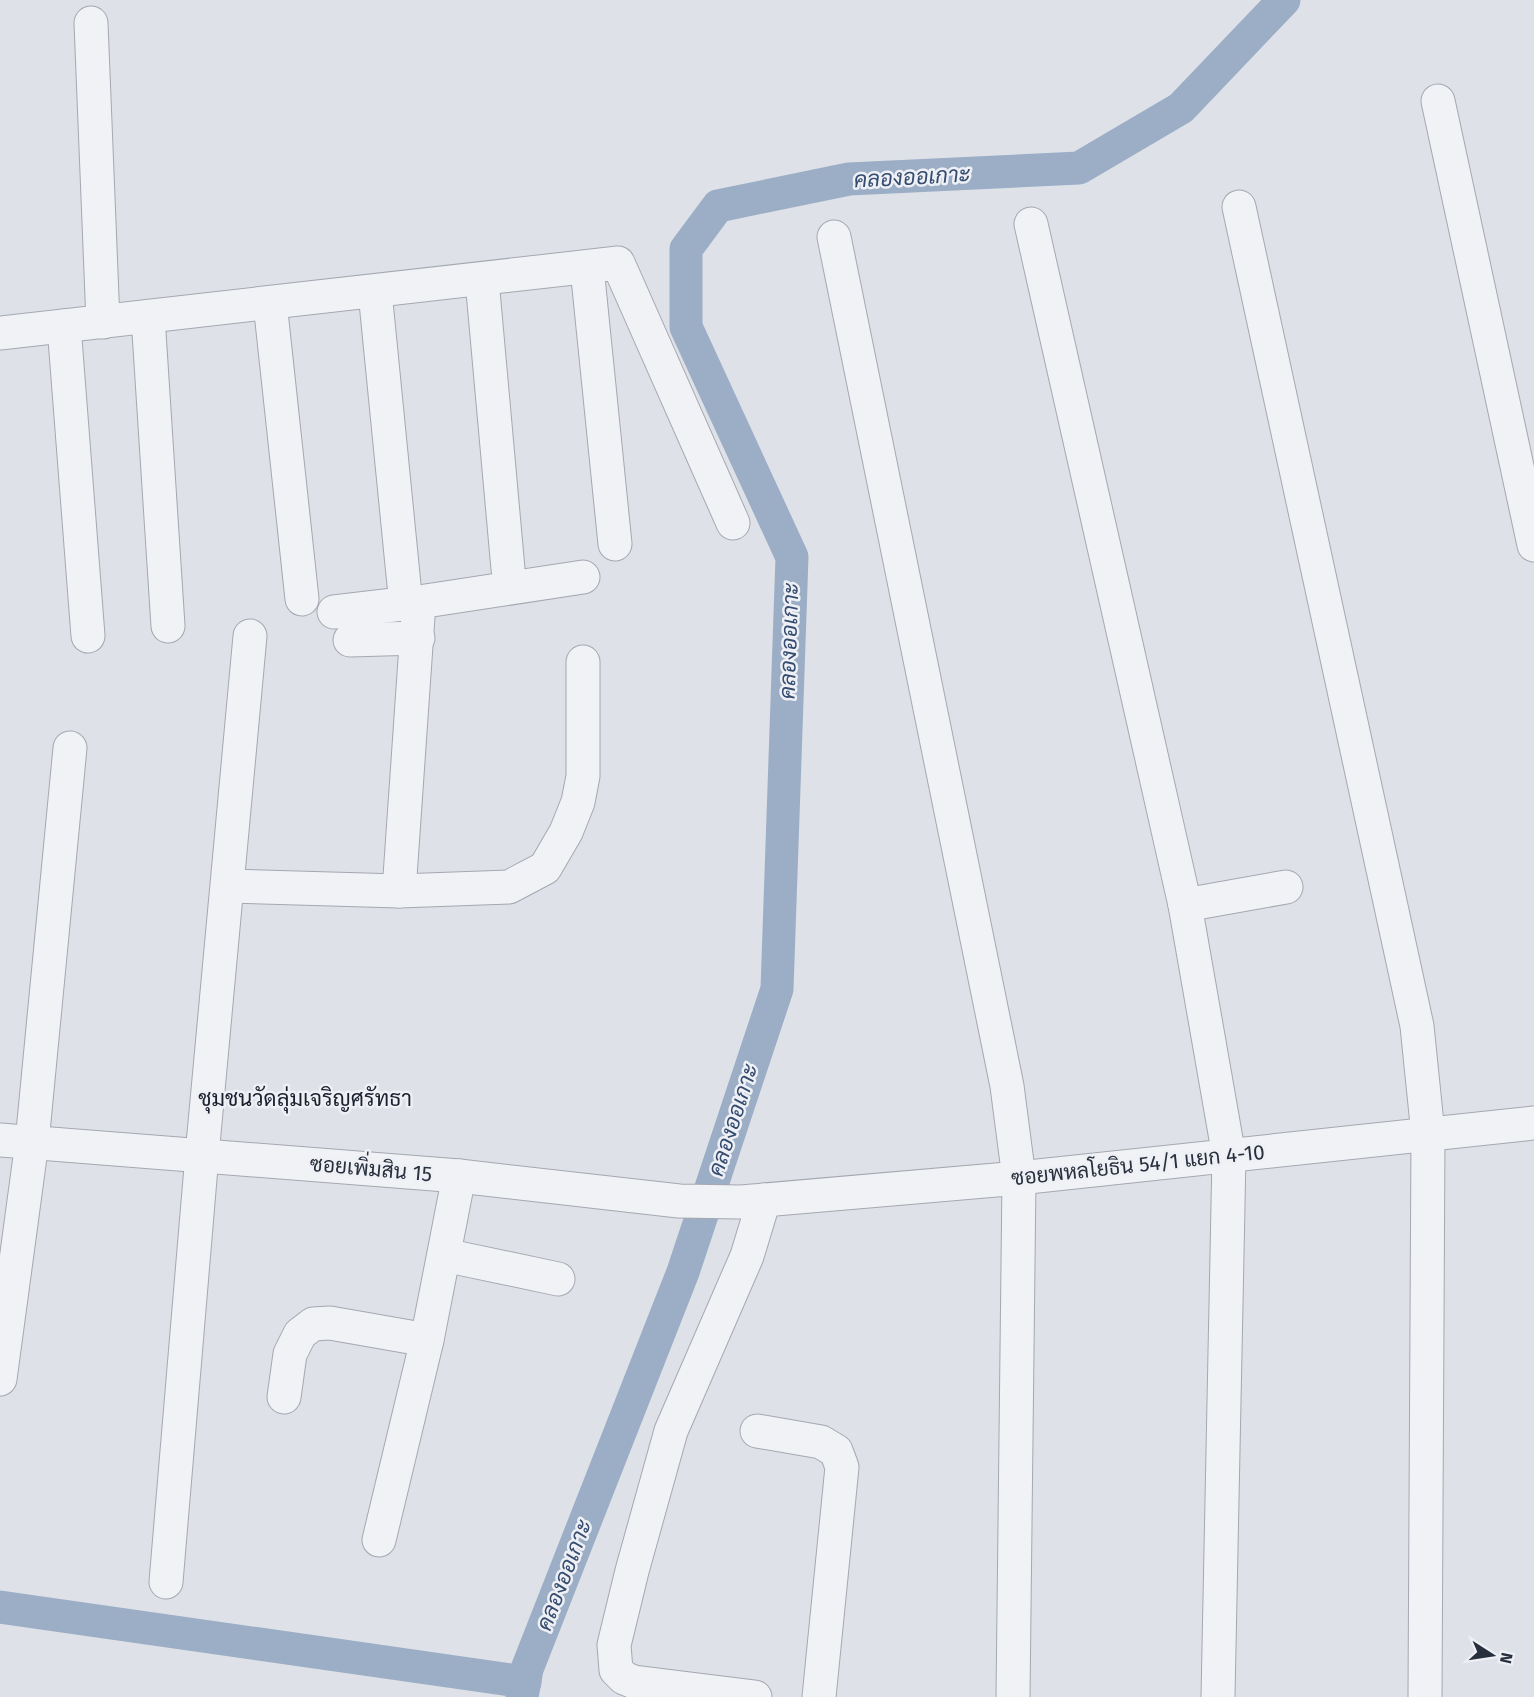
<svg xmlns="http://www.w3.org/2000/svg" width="1534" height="1697" font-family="'Fira Sans',Sarabun,sans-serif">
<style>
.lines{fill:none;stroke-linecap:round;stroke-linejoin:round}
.canal{stroke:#9baec6;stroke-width:33}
.street-casing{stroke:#a4a8b1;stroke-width:35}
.street{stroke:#f1f2f6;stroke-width:33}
.labels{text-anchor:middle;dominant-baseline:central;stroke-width:5;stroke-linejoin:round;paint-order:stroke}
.street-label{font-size:21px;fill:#282f3d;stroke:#eef0f5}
.water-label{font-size:22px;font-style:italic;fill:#344c6f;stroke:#eef0f5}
.neighbourhood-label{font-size:22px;fill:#1a202e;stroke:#eef0f5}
</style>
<rect width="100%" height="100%" fill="#dee1e7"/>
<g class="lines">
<g class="canal">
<polyline points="0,1607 525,1682"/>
<polyline points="522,1697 527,1669 683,1272 777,989 792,557 686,327 686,249 718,206 849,179 1079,168 1181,108 1284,0"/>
</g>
<defs>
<g id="street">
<polyline points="91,23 103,322"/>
<polyline points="1438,101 1534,545"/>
<polyline points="1239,207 1417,1026 1428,1134 1425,1697"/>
<polyline points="1031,224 1185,905 1229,1156 1218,1697"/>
<polyline points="834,237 1007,1086 1019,1178 1013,1697"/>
<polyline points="587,268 615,544"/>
<polyline points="482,280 508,569"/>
<polyline points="375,292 404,585"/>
<polyline points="270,303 302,599"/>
<polyline points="148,317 168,626"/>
<polyline points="64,326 88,636"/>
<polyline points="0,333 618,263 733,523"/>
<polyline points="419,602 583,577"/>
<polyline points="334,612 419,602 399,891"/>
<polyline points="350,640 418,638"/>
<polyline points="229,886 399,891 509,887 545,868 566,832 578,802 583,776 583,662"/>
<polyline points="1185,905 1286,887"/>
<polyline points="0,1140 459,1176 679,1201 741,1202 1019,1178 1534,1123"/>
<polyline points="444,1255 558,1279"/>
<polyline points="0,1379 32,1142 70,748"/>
<polyline points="284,1397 290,1354 300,1334 313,1324 330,1323 427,1340"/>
<polyline points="757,1431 821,1442 836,1451 842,1467 819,1697"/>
<polyline points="379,1540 427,1340 459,1176"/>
<polyline points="166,1582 202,1155 250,636"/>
<polyline points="755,1697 634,1682 624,1678 616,1670 614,1645 632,1571 671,1431 747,1256 764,1200"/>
</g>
</defs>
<use href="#street" class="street-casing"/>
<use href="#street" class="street"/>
</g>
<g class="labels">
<g class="street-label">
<text transform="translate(1138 1165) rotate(-6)">ซอยพหลโยธิน 54/1 แยก 4-10</text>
<text transform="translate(371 1169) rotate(5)">ซอยเพิ่มสิน 15</text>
</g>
<g class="water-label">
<text transform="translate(912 177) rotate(-3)">คลองออเกาะ</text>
<text transform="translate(789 641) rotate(-88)">คลองออเกาะ</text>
<text transform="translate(733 1120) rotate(-72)">คลองออเกาะ</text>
<text transform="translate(564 1575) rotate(-69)">คลองออเกาะ</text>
</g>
<g class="neighbourhood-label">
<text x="305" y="1098">ชุมชนวัดลุ่มเจริญศรัทธา</text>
</g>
</g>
<g transform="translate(1492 1655) rotate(102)" stroke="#eef0f5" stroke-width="4.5" paint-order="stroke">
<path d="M0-4.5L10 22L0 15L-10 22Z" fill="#282f3d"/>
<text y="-9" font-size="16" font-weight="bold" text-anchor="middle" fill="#282f3d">N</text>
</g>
</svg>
